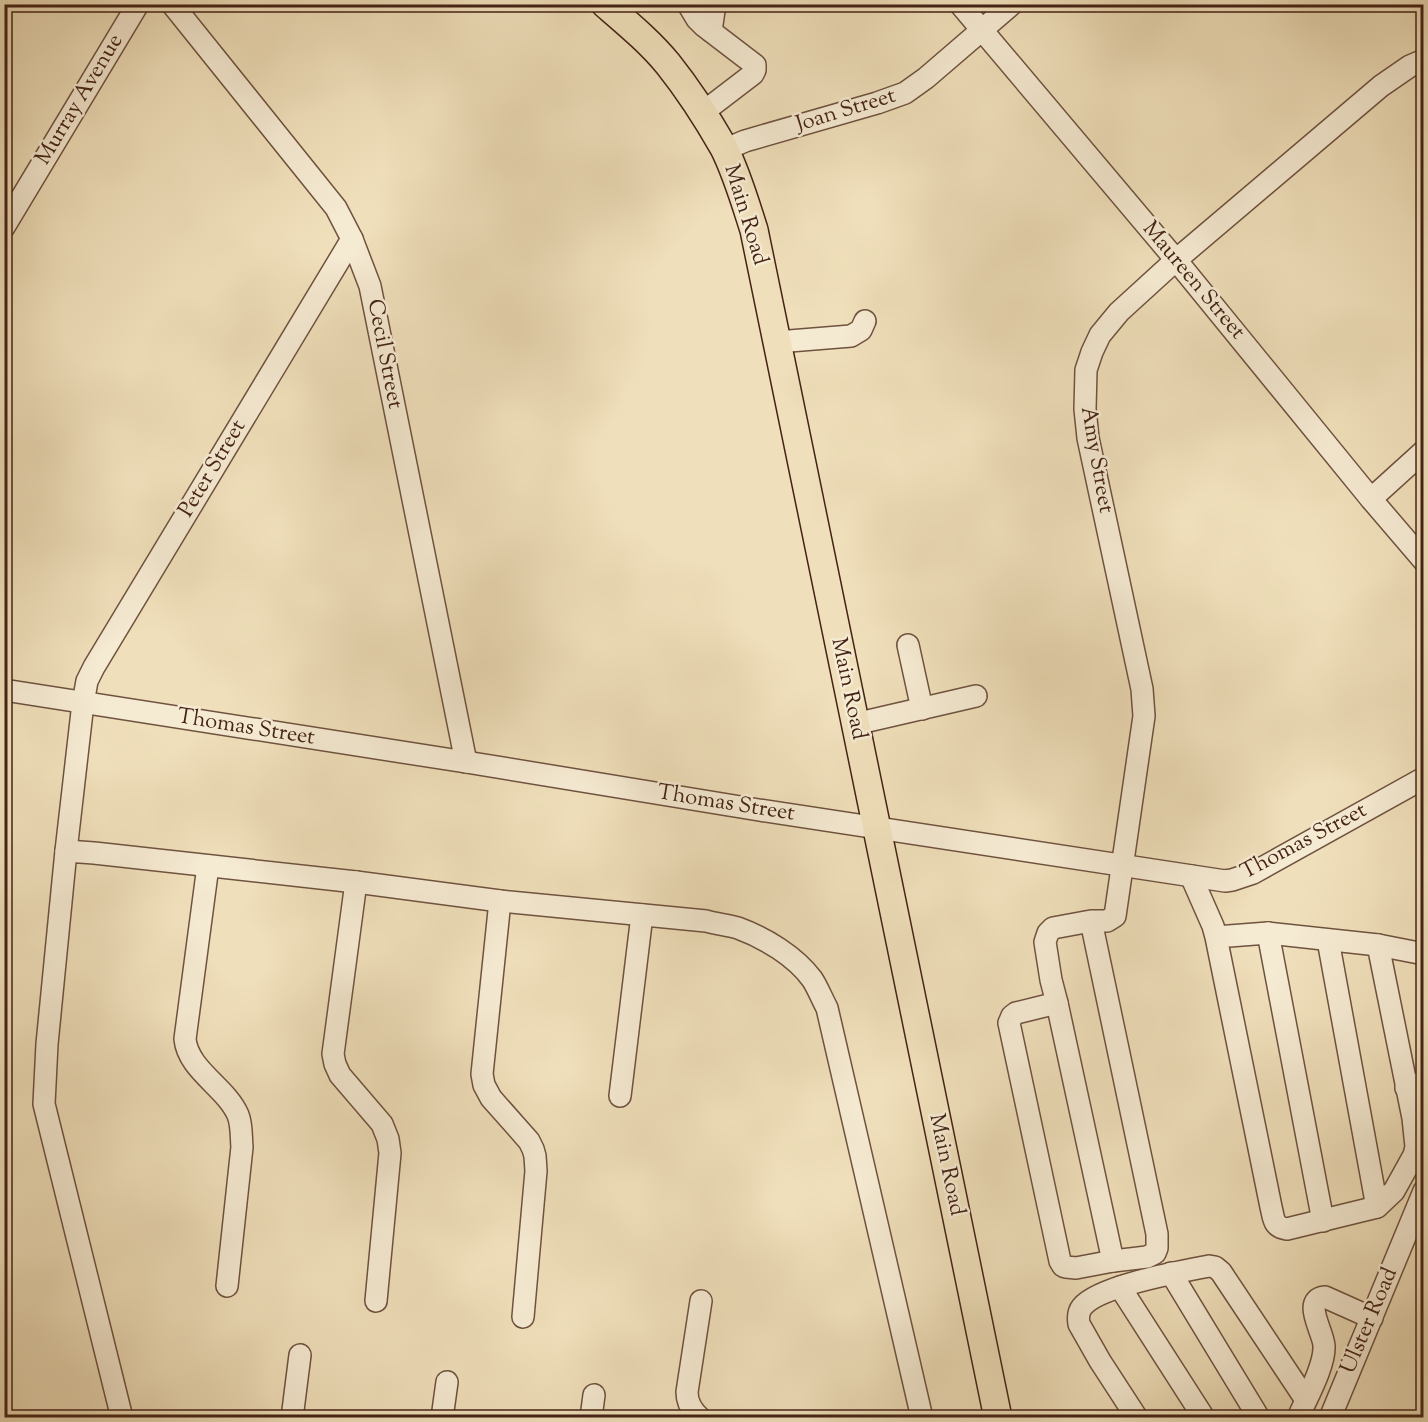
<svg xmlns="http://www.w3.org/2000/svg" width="1428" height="1422" font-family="'Sorts Mill Goudy',serif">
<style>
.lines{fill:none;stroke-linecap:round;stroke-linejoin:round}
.minor-casing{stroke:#6f523f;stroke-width:24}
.major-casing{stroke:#442316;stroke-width:30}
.minor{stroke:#f5ead2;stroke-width:21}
.major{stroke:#efdfba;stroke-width:27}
.labels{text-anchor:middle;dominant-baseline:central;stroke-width:5;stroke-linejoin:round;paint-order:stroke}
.street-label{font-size:22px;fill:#442316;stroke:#f5ead2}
</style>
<rect width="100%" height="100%" fill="#efdfba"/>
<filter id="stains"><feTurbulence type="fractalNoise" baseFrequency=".00333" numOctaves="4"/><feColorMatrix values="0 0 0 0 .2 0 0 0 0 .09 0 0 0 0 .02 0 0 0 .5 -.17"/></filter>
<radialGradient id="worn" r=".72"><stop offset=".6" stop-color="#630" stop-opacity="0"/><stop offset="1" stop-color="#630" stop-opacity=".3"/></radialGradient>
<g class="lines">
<defs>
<g id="minor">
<polyline points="172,4 336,208 352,239 370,286 466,762"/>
<polyline points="688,4 697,19 704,26 755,65 755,70 753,74 702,113"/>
<polyline points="960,4 1176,260 1371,499 1424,561"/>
<polyline points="711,31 715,4"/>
<polyline points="724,150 745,141 877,103 905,93 926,78 1012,4"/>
<polyline points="4,227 138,4"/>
<polyline points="777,342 851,336 861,330 865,321"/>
<polyline points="1371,499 1424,451"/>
<polyline points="908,645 922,709"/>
<polyline points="4,690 466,762 759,810 1225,881 1232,880 1253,873 1424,778"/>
<polyline points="855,724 976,696"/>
<polyline points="66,851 83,703 87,681 94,667 352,239"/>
<path d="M208 866 185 1039C188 1070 226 1087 238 1115 242 1125 241 1137 242 1147L227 1286"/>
<path d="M1191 876 1213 926 1216 937 1271 1207C1274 1219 1273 1227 1287 1229L1377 1207 1394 1191 1414 1155 1416 1147 1413 1118 1378 945 1268 933 1216 937"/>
<polyline points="356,882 333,1054 335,1064 340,1075 382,1124 388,1139 390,1153 376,1301"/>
<polyline points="500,901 482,1074 484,1085 491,1098 529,1141 533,1149 535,1156 536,1171 523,1317"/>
<polyline points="1091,921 1157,1234 1157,1248 1155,1253 1147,1257 1113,1261 1076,1268 1066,1267 1063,1266 1060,1261 1009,1023 1012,1016 1016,1013 1057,1003 1051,980 1045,942 1048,933 1053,928 1091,921 1107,921 1115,916 1144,716 1142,689 1088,438 1085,409 1086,370 1092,352 1100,335 1119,312 1176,260 1381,86 1410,66 1424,60"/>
<polyline points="1268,933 1323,1221"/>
<polyline points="1328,940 1377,1207"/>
<polyline points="1378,945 1424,954"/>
<polyline points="1057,1003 1113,1261"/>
<polyline points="1406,1088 1424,1082"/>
<polyline points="620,1096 642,915"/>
<polyline points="1171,1273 1259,1418"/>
<polyline points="1120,1287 1204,1418"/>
<path d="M122 1418 44 1104 47 1044 66 851 94 853 356 882 500 901 706 921C716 924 728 925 738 928 765 938 795 956 812 979 818 988 822 999 827 1008L922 1418"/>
<polyline points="292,1418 300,1355"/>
<polyline points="442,1418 447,1382"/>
<polyline points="591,1418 594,1395"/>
<path d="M700 1418C692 1411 687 1403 687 1392L701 1301"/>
<path d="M1137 1418 1100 1361 1079 1324C1078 1318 1078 1312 1082 1307 1098 1286 1183 1271 1209 1266L1215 1267 1221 1272 1306 1400"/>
<path d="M1298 1418C1306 1399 1325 1366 1324 1346 1324 1333 1301 1299 1325 1297L1372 1318"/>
<polyline points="1330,1418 1424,1191"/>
</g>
<path id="major" d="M605 4C627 23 650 42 668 64 688 89 708 120 724 148 737 174 745 202 754 230L998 1418"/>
</defs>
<use href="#minor" class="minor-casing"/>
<use href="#major" class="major-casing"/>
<use href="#minor" class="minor"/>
<use href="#major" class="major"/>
</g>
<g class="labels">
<g class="street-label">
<text transform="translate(80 100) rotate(-59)">Murray Avenue</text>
<text transform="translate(846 111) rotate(-17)">Joan Street</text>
<text transform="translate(745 215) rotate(73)">Main Road</text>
<text transform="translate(1193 281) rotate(50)">Maureen Street</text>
<text transform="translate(384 354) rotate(79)">Cecil Street</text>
<text transform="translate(1096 460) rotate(80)">Amy Street</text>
<text transform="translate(213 469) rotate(-59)">Peter Street</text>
<text transform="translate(848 689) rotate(78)">Main Road</text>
<text transform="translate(246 728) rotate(9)">Thomas Street</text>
<text transform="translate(726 804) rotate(9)">Thomas Street</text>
<text transform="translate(1304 842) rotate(-28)">Thomas Street</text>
<text transform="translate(946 1165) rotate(78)">Main Road</text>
<text transform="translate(1370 1321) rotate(-67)">Ulster Road</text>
</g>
</g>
<rect width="1428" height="1422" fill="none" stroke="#efdfba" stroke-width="24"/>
<rect x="6" y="6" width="1416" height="1410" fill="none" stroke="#442316" stroke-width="3"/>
<rect x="12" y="12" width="1404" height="1398" fill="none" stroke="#442316" stroke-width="1.5"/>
<rect width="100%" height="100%" filter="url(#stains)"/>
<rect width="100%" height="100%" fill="url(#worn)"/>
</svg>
